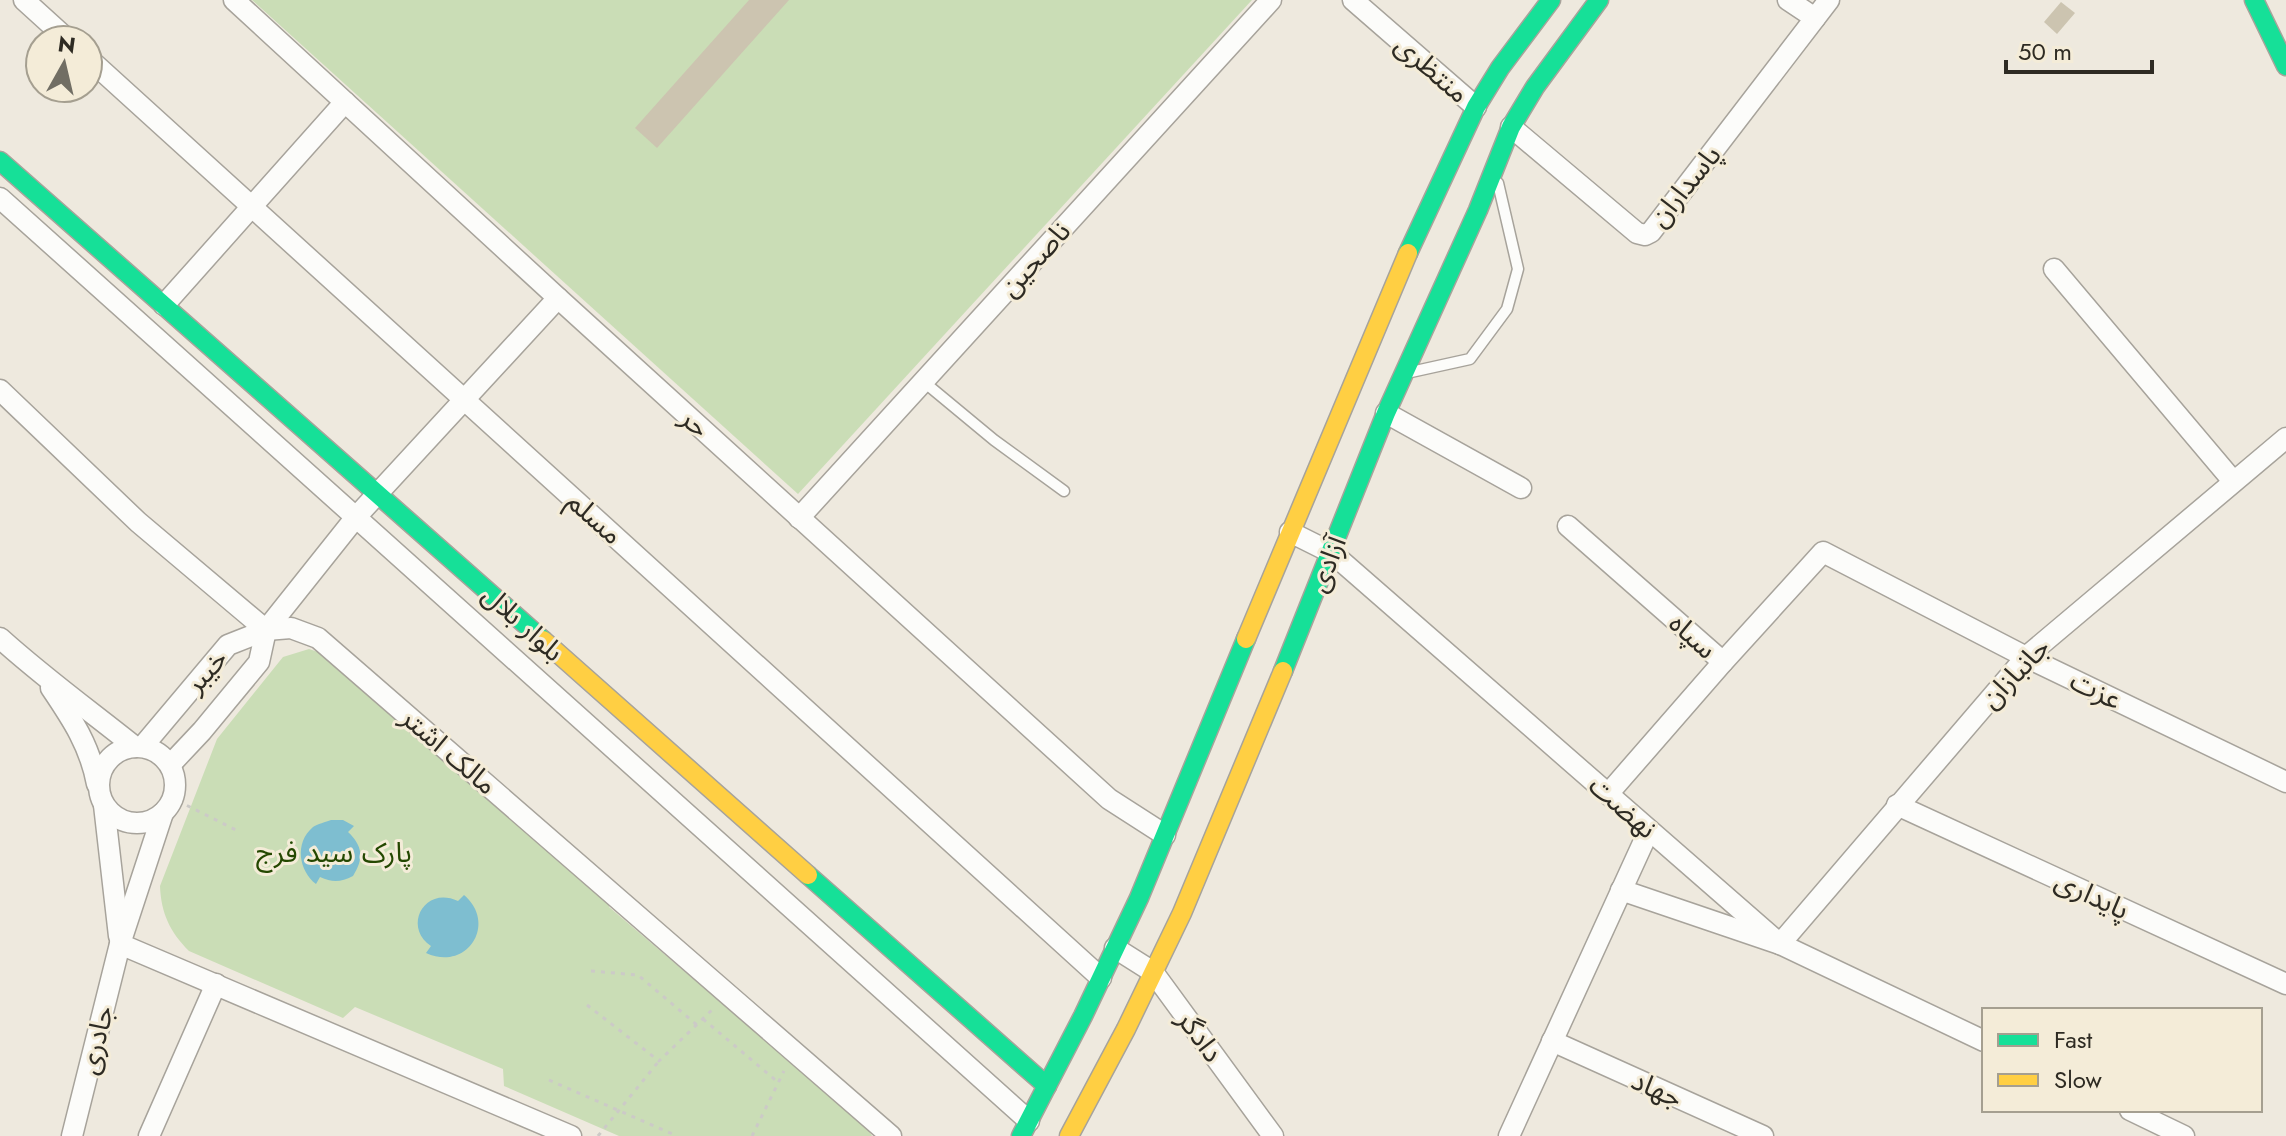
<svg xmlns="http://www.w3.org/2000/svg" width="2286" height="1136" font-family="Jost,'Noto Sans Arabic',sans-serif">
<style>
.park{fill:#caddb6}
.water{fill:#7ebed0}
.building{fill:#ccc4b0}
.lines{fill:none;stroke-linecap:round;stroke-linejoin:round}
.lane-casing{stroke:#a7a39b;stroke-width:13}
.street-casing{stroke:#a7a39b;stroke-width:23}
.fast-casing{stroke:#a7a39b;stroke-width:21}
.slow-casing{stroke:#a7a39b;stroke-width:21}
.path{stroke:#cccac7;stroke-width:3;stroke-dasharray:4 6;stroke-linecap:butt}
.lane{stroke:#fcfcfa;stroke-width:10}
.street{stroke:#fcfcfa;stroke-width:20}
.fast{stroke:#16e098;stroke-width:18}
.slow{stroke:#ffcf43;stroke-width:18}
.labels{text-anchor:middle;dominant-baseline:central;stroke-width:6;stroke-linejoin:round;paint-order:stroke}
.street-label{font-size:28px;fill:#2e2b23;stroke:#f4ecd8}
.park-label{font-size:28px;fill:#244801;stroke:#f4ecd8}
</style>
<rect width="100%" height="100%" fill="#eee9de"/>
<g class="park">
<polygon points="252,0 1252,0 798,494"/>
<path d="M309 649 333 657 612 898 609 907 752 1029 859 1115 872 1136H619L504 1086 503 1069 355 1007 343 1018 189 951C170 932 161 913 160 886L217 739 283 657Z"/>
</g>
<g class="water">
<path d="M331 820H343L354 826 348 832C363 846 364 859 353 876 341 882 333 883 320 877L316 884C299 871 294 843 313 827 317 824 326 822 331 820Z"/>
<path d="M464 895C498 924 467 972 426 953L431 946C402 926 425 885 458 901Z"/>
</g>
<g class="building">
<polygon points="749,0 789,0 657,148 635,128"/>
<polygon points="2061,2 2075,13 2057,34 2044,22"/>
</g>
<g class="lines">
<defs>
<g id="lane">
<polyline points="1411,372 1470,359 1507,309 1518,269 1498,183"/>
<polyline points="924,382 994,440 1064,491"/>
</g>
<g id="street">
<polyline points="24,0 68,40"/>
<polyline points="234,0 558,298 1109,799 1165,835"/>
<polyline points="1353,0 1476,107"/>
<polyline points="1788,0 1815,18"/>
<polyline points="88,58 1101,978"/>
<polyline points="1511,127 1637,233 1645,235 1651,232 1829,0"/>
<polyline points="0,198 1029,1121"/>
<polyline points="2054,269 2233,481"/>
<polyline points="164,305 345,102"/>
<polyline points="0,390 138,522 266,630"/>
<polyline points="1386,413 1521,488"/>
<polyline points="799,518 1271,0"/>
<polyline points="1568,526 1723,662 1608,794"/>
<polyline points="1290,532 1332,553 1780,944 1984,1041"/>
<path d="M0 638C43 677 90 711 135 747"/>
<polyline points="1723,662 1823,552 2026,657 2286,782"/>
<path d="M51 688C72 719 90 746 97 784"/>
<polyline points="143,746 228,645 266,630 291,628 318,638 891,1136"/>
<circle cx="137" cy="785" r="38"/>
<polyline points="170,765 202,731 259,662 266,630 356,517 558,298"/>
<polyline points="104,805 119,936"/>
<polyline points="1897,805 2286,984"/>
<polyline points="1621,890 1780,944 2026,657 2286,438"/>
<polyline points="120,944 571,1136"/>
<polyline points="1115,948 1153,972 1273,1136"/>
<polyline points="1552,1041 1763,1136"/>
<polyline points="2130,1110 2184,1136"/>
<polyline points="72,1136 120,944 163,813"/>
<polyline points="149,1136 216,984"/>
<polyline points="1509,1136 1649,830"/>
</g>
<g id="fast">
<polyline points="2254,0 2286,66"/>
<polyline points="0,161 543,640"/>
<polyline points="1408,253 1476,107 1500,68 1551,0"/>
<polyline points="1283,671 1386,413 1478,210 1511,127 1535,87 1599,0"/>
<polyline points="808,875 1047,1086"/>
<polyline points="1021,1136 1083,1016 1139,898 1246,639"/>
</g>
<g id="slow">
<polyline points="1246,639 1408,253"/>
<polyline points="543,640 808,875"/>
<polyline points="1069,1136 1126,1029 1182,913 1283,671"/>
</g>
</defs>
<use href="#lane" class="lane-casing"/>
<use href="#street" class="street-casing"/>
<use href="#fast" class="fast-casing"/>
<use href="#slow" class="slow-casing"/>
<g class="path">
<polyline points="178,801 236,830"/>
<polyline points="591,971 638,975 697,1025"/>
<polyline points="587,1005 659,1061 714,1008"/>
<polyline points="703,1019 779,1083"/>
<polyline points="549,1080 677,1136"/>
<polyline points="598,1136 659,1061"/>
<polyline points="752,1136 784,1071"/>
</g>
<use href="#lane" class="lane"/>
<use href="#street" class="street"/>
<use href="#fast" class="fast"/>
<use href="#slow" class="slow"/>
</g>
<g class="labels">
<g class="street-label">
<text transform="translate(1432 69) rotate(41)">منتظری</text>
<text transform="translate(1685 186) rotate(-51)">پاسداران</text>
<text transform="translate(1035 259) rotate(-48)">ناصحین</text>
<text transform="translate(695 423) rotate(42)">حر</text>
<text transform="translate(595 518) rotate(42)">مسلم</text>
<text transform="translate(1327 564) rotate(-68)">آزادی</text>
<text transform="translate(523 623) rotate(42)">بلوار بلال</text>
<text transform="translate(1693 636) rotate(42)">سپاه</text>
<text transform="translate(206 671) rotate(-48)">خیبر</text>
<text transform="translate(2015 673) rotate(-46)">جانبازان</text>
<text transform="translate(2096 690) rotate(26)">عزت</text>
<text transform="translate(449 751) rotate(41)">مالک اشتر</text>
<text transform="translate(1623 807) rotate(41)">نهضت</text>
<text transform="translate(2092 895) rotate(25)">پایداری</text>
<text transform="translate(1200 1036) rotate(54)">دادگر</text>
<text transform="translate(96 1040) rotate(-76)">جادری</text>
<text transform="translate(1657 1089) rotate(24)">جهاد</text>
</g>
<g class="park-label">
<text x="334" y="852">پارک سید فرج</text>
</g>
</g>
<rect x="1982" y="1008" width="280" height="104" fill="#f4ecd8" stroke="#a59f90" stroke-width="2"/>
<rect x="1998" y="1034" width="40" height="12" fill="#16e098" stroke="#a59f90" stroke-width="2"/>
<text x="2054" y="1048" font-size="24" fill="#2e2b23">Fast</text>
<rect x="1998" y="1074" width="40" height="12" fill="#ffcf43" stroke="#a59f90" stroke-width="2"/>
<text x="2054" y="1088" font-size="24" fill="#2e2b23">Slow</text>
<g transform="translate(64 64) rotate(8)"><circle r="38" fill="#f4ecd8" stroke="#a59f90" stroke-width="2"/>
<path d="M0-6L14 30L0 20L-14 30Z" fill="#716e64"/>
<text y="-12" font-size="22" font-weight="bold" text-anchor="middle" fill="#2e2b23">N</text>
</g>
<path d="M2006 60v12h146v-12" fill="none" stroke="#2e2b23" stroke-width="4"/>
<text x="2018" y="60" font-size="24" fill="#2e2b23" stroke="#f4ecd8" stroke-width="6" paint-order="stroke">50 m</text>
</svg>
